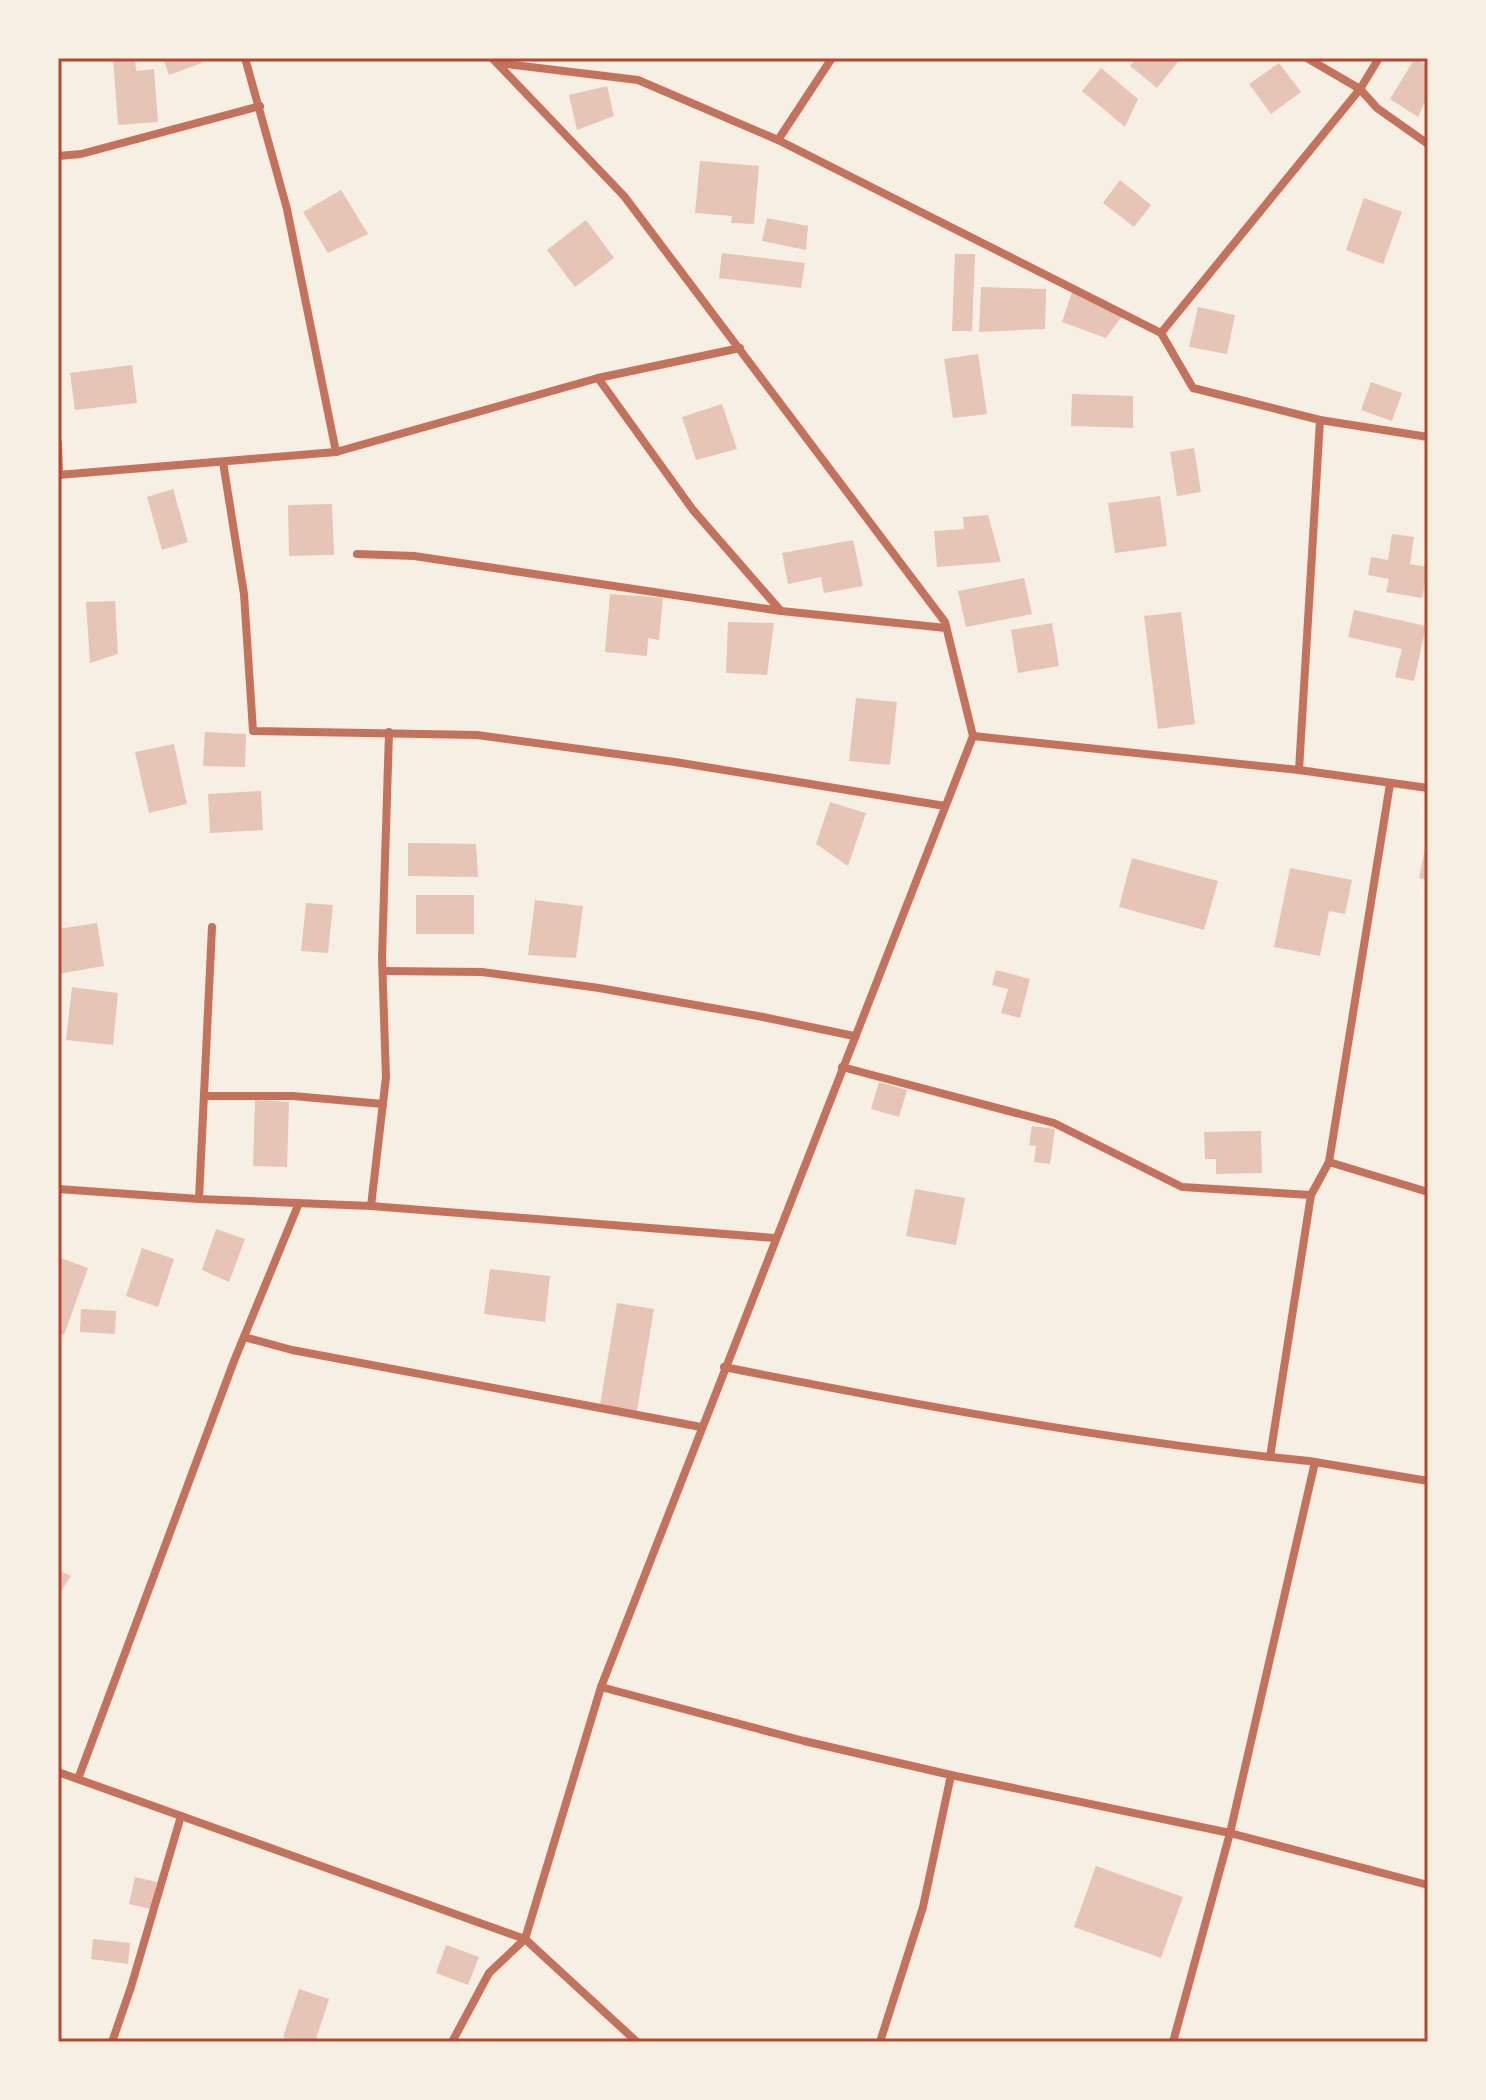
<svg xmlns="http://www.w3.org/2000/svg" width="1486" height="2100" font-family="Arial,sans-serif">
<style>
.building{fill:#e6c5b7}
.lines{fill:none;stroke-linecap:round;stroke-linejoin:round}
.minor{stroke:#c5725c;stroke-width:8}
.neatline{fill:none;stroke:#b5482f;stroke-width:3}
</style>
<rect width="100%" height="100%" fill="#f6efe4"/>
<g class="building">
<polygon points="113,58 135,58 136,71 154,69 158,122 118,125"/>
<polygon points="163,58 200,58 202,63 169,75"/>
<polygon points="1136,58 1181,58 1157,88 1130,66"/>
<polygon points="1415,58 1428,66 1428,95 1418,117 1390,99"/>
<polygon points="1279,63 1301,92 1271,114 1249,84"/>
<polygon points="1101,68 1138,99 1125,127 1082,91"/>
<polygon points="607,86 614,116 577,130 569,95"/>
<polygon points="700,161 759,166 754,224 731,223 732,216 695,213"/>
<polygon points="1120,180 1151,205 1134,227 1103,203"/>
<polygon points="341,190 368,234 328,253 303,212"/>
<polygon points="1364,198 1402,212 1383,264 1346,250"/>
<polygon points="767,218 808,226 806,250 762,241"/>
<polygon points="586,220 614,258 575,287 547,250"/>
<polygon points="722,253 805,263 801,288 719,278"/>
<polygon points="955,254 975,254 972,331 952,331"/>
<polygon points="981,287 1046,289 1045,329 979,332"/>
<polygon points="1072,292 1126,311 1106,338 1062,322"/>
<polygon points="1198,307 1235,315 1227,354 1189,347"/>
<polygon points="978,354 987,414 953,418 944,359"/>
<polygon points="132,365 137,403 75,410 70,373"/>
<polygon points="1371,382 1402,393 1392,421 1361,410"/>
<polygon points="1072,394 1133,396 1133,428 1071,426"/>
<polygon points="722,404 737,449 696,460 682,417"/>
<polygon points="1194,448 1201,492 1177,496 1170,452"/>
<polygon points="173,489 188,542 162,550 147,497"/>
<polygon points="1160,496 1167,546 1115,553 1108,503"/>
<polygon points="332,504 334,555 289,556 288,505"/>
<polygon points="988,515 1001,562 937,567 934,531 964,529 963,517"/>
<polygon points="1392,534 1414,537 1410,564 1428,567 1422,598 1386,592 1389,579 1368,575 1371,557 1388,560"/>
<polygon points="853,540 863,586 824,593 821,577 788,584 782,553"/>
<polygon points="1024,578 1032,614 966,627 958,591"/>
<polygon points="610,594 663,598 659,640 648,638 647,656 605,652"/>
<polygon points="115,601 118,654 90,663 86,602"/>
<polygon points="1354,610 1426,626 1414,681 1395,677 1402,649 1348,637"/>
<polygon points="1181,612 1195,724 1158,729 1144,616"/>
<polygon points="728,622 774,623 767,675 726,673"/>
<polygon points="1052,623 1059,666 1018,673 1011,630"/>
<polygon points="856,698 897,702 890,765 849,761"/>
<polygon points="205,732 246,734 245,767 203,766"/>
<polygon points="174,744 187,804 149,813 135,752"/>
<polygon points="261,791 263,830 210,833 208,794"/>
<polygon points="830,802 866,813 848,866 816,844"/>
<polygon points="1427,838 1428,838 1428,880 1419,878"/>
<polygon points="408,843 476,844 478,877 408,876"/>
<polygon points="1132,858 1218,881 1204,930 1119,907"/>
<polygon points="1290,868 1352,880 1345,914 1329,911 1320,956 1274,947"/>
<rect x="416" y="895" width="58" height="39"/>
<polygon points="535,900 583,906 576,958 528,955"/>
<polygon points="306,903 333,905 328,953 301,951"/>
<polygon points="97,923 104,966 58,974 58,929"/>
<polygon points="996,970 1030,979 1020,1018 1001,1013 1008,989 992,985"/>
<polygon points="72,987 118,993 113,1045 66,1040"/>
<polygon points="879,1082 907,1090 899,1117 871,1109"/>
<polygon points="255,1100 289,1102 287,1167 253,1166"/>
<polygon points="1032,1126 1055,1129 1050,1164 1034,1162 1036,1146 1029,1145"/>
<polygon points="1261,1131 1262,1173 1216,1174 1216,1159 1205,1159 1204,1132"/>
<polygon points="915,1189 965,1198 956,1245 906,1236"/>
<polygon points="216,1229 245,1239 229,1282 202,1270"/>
<polygon points="142,1248 174,1259 158,1307 126,1296"/>
<polygon points="58,1257 88,1268 64,1335 58,1333"/>
<polygon points="490,1269 550,1276 545,1322 484,1314"/>
<polygon points="617,1303 654,1309 636,1417 599,1411"/>
<polygon points="81,1309 116,1311 115,1334 80,1332"/>
<polygon points="58,1570 71,1576 58,1596"/>
<polygon points="1096,1866 1183,1897 1161,1958 1074,1927"/>
<polygon points="135,1877 157,1882 151,1909 129,1904"/>
<polygon points="93,1939 130,1943 128,1964 91,1959"/>
<polygon points="446,1945 479,1957 468,1985 436,1973"/>
<polygon points="299,1989 329,1999 315,2042 299,2042 283,2037"/>
</g>
<g class="lines">
<g class="minor">
<polyline points="245,58 287,209 336,452"/>
<polyline points="1307,58 1360,89 1377,108 1428,144"/>
<polyline points="497,63 638,80 778,140 1161,333 1193,388 1320,420 1428,437"/>
<polyline points="778,140 832,58"/>
<polyline points="58,156 81,154 260,106"/>
<polyline points="1161,333 1360,89 1379,58"/>
<polyline points="598,378 693,510 780,610"/>
<polyline points="58,443 59,475"/>
<polyline points="223,462 244,594 253,731 477,735 675,762 945,806"/>
<polyline points="58,475 336,452 598,378 740,348"/>
<polyline points="357,554 414,556 781,611 946,628"/>
<polyline points="973,736 1299,770 1428,788"/>
<polyline points="1299,770 1320,420"/>
<polyline points="1390,784 1329,1162 1311,1195 1270,1457 1309,1461 1428,1481"/>
<polyline points="383,971 482,972 599,988 763,1017 854,1036"/>
<polyline points="842,1067 1054,1123 1182,1187 1311,1195"/>
<polyline points="204,1096 293,1096 383,1104"/>
<polyline points="1329,1162 1428,1192"/>
<polyline points="58,1189 199,1199 371,1206 775,1238"/>
<polyline points="199,1199 212,927"/>
<polyline points="371,1206 386,1077 382,957 389,732"/>
<polyline points="244,1337 292,1350 701,1427"/>
<path d="M724 1367C906 1403 1086 1436 1270 1457"/>
<polyline points="601,1687 804,1741 951,1775 1230,1833 1428,1885"/>
<polyline points="58,1772 525,1939 637,2042"/>
<polyline points="78,1779 234,1361 299,1203"/>
<polyline points="112,2042 131,1987 181,1816"/>
<polyline points="452,2042 489,1973 525,1939 601,1687 973,736 945,622 624,196 492,58"/>
<polyline points="880,2042 923,1907 951,1775"/>
<polyline points="1173,2042 1230,1833 1315,1462"/>
</g>
</g>
<rect width="1486" height="2100" fill="none" stroke="#f6efe4" stroke-width="120"/>
<rect x="60" y="60" width="1366" height="1980" class="neatline"/>
</svg>
